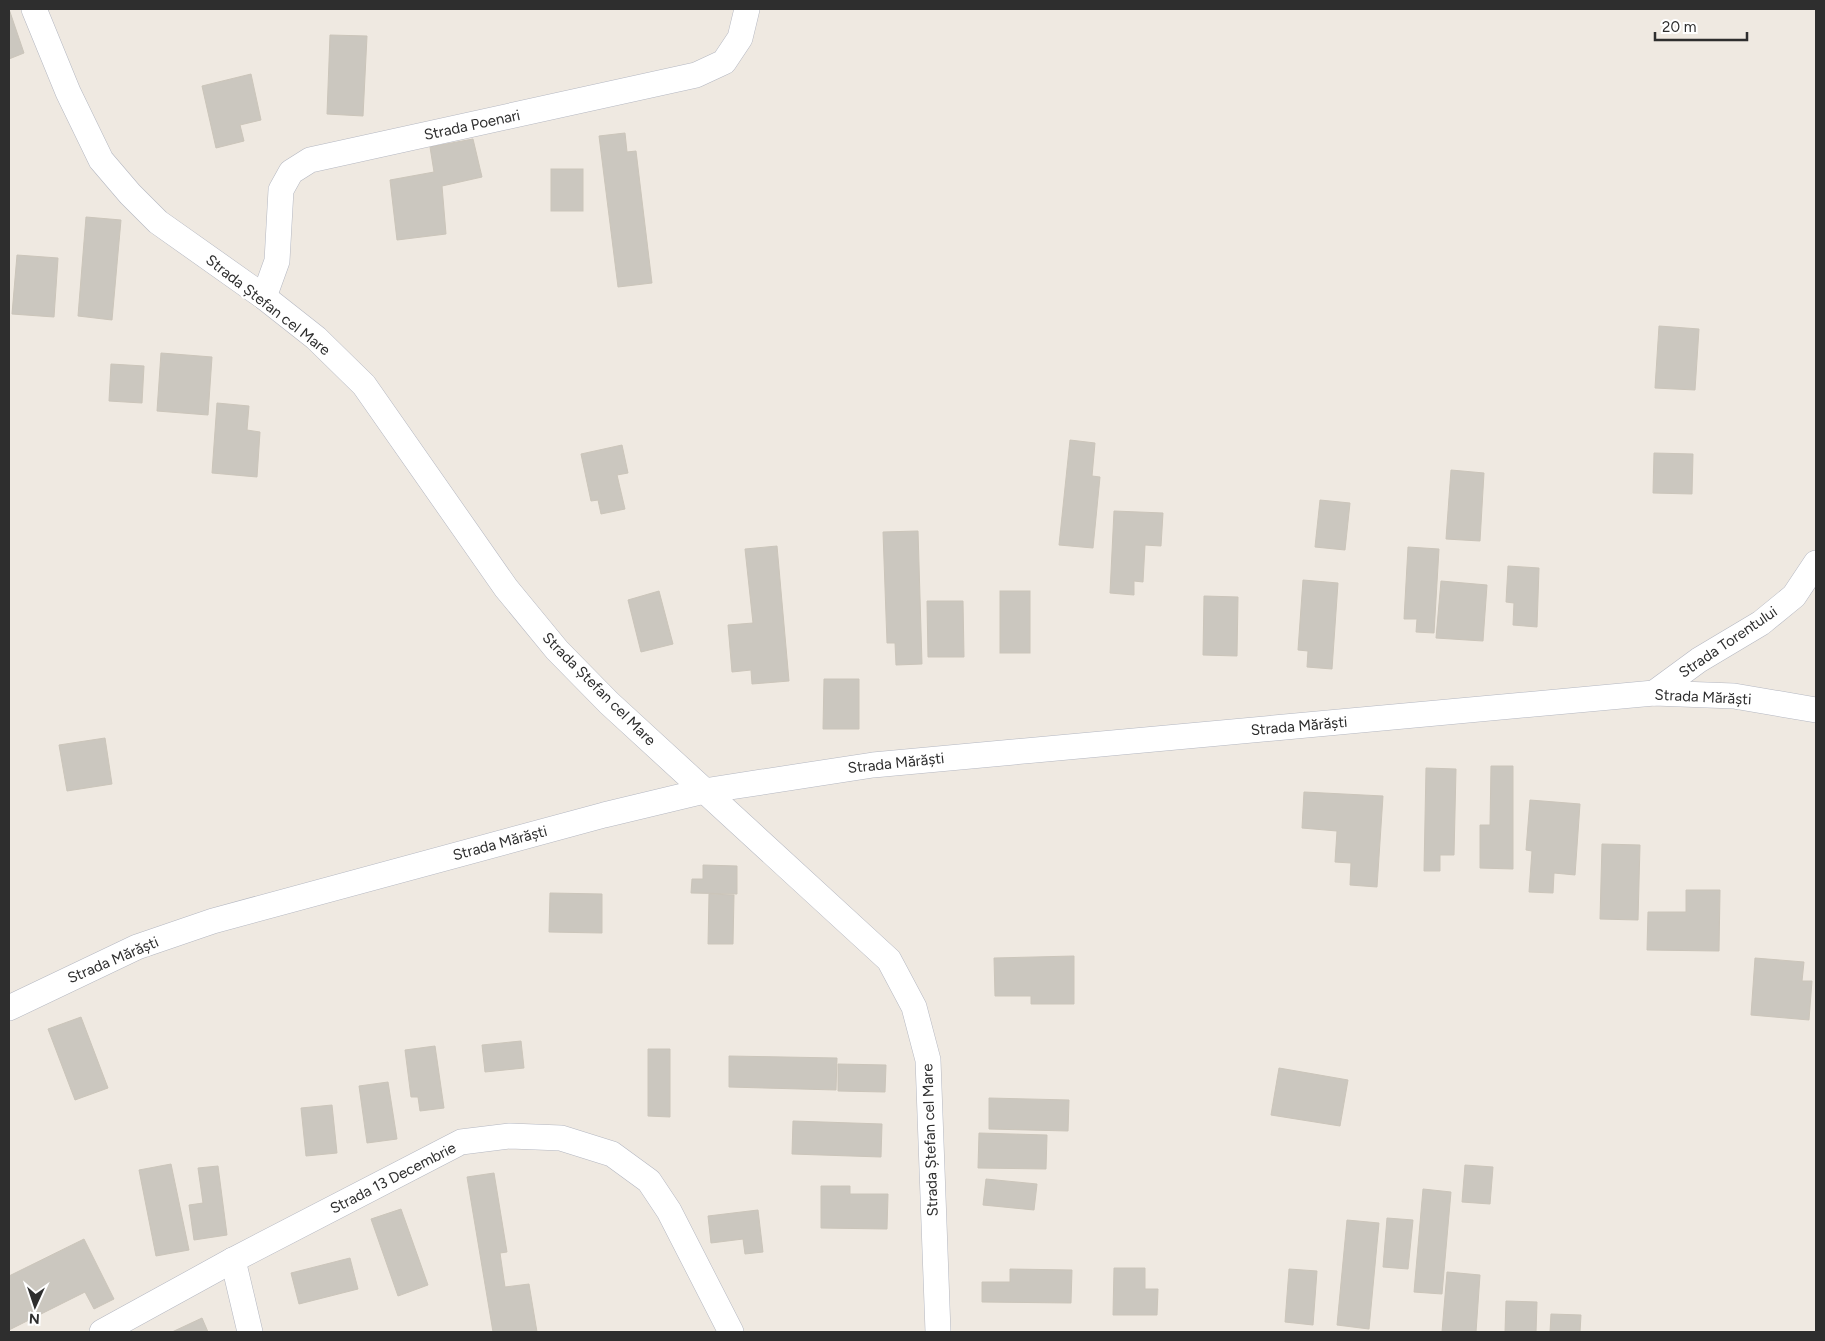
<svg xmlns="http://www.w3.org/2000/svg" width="1825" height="1341" font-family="Figtree,sans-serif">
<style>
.building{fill:#cbc7bf;stroke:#cbc5ba}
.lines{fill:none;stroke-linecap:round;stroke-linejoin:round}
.minor-casing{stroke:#b4b7c1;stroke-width:26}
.minor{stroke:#fff;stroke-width:25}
.labels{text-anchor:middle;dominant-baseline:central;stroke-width:4.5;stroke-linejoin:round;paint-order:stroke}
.street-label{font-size:15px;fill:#2e2e2e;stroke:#fff}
</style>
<rect width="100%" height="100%" fill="#efe9e1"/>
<g class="building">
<polygon points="9,9 24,53 9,59"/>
<polygon points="330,35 367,36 363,116 327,114"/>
<polygon points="251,74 261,120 240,125 244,141 216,148 202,86"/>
<polygon points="625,133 627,152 636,151 652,283 618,287 599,136"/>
<polygon points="473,139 482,177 442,186 446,234 397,240 390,180 434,172 430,147"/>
<rect x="551" y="169" width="32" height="42"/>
<polygon points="86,217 121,220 112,320 78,316"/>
<polygon points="17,255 58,258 54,317 12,314"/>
<polygon points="1659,326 1699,329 1695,390 1655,388"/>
<polygon points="161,353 212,357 208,415 157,411"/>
<polygon points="111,364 144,366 142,403 109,401"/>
<polygon points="217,403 249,406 247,430 260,432 257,477 212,473"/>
<polygon points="1070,440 1095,443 1092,476 1100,477 1093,548 1059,545"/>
<polygon points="622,445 628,473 617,475 625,509 601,514 598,500 591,501 581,454"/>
<polygon points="1654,453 1693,454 1692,494 1653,493"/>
<polygon points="1451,470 1484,473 1480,541 1446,539"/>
<polygon points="1320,500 1350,503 1345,550 1315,547"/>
<polygon points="1114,511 1163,513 1161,546 1145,545 1143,582 1134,581 1134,595 1110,593"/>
<polygon points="918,531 922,664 896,665 895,643 887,643 883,532"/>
<polygon points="777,546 789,681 752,684 751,670 732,672 728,625 753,623 745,549"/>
<polygon points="1408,547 1439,549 1434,633 1416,632 1417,619 1404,619"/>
<polygon points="1508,566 1539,568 1537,627 1513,625 1514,603 1506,602"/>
<polygon points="1303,580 1338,583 1332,669 1307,667 1308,651 1298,650"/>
<polygon points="1441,581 1487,585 1483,641 1436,638"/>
<polygon points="659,591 673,644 641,652 628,600"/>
<rect x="1000" y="591" width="30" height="62"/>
<polygon points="1204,596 1238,597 1237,656 1203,655"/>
<polygon points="927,601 963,601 964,657 928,657"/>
<polygon points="824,679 859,679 859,729 823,729"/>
<polygon points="105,738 112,784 67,791 59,745"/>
<polygon points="1491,766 1513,766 1513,869 1480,868 1480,825 1490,825"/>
<polygon points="1426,768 1456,769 1454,855 1440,855 1440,871 1424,871"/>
<polygon points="1304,792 1383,796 1377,887 1350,885 1351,863 1335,862 1337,831 1302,828"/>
<polygon points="1530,800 1580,804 1575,875 1554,873 1553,893 1529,892 1532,851 1526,850"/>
<polygon points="1602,844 1640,845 1638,920 1600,919"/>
<polygon points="703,865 737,866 737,894 691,893 692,879 703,879"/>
<polygon points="1686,890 1720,890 1719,951 1647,950 1648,912 1686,912"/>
<polygon points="550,893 602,894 602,933 549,932"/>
<polygon points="709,894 734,895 733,944 708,944"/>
<polygon points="1074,956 1074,1004 1031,1004 1031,996 995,996 994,958"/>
<polygon points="1755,958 1804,962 1802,981 1812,981 1809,1020 1751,1015"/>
<polygon points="81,1017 108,1088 75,1100 48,1029"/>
<polygon points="521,1041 524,1068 485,1072 482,1045"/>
<polygon points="435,1046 444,1108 420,1111 418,1097 411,1097 405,1050"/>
<polygon points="648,1049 670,1049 670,1117 648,1116"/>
<polygon points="729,1056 837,1058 836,1090 729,1087"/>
<polygon points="838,1064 886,1065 885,1092 838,1091"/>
<polygon points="1279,1068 1348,1080 1340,1126 1271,1115"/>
<polygon points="388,1082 397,1139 367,1143 359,1086"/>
<polygon points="989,1098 1069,1100 1068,1131 989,1129"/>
<polygon points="332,1105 337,1153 306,1156 301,1108"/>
<polygon points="793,1121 882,1124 881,1157 792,1154"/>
<polygon points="979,1133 1047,1135 1046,1169 978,1168"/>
<polygon points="171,1164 189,1250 156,1256 139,1170"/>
<polygon points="1465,1165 1493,1167 1490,1204 1462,1202"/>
<polygon points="218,1166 227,1235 194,1240 189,1205 203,1203 198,1168"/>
<polygon points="494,1173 507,1252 500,1253 505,1287 529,1284 537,1332 493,1332 467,1177"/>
<polygon points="986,1179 1037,1184 1034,1210 983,1205"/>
<polygon points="821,1186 850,1186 850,1194 888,1194 887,1229 821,1228"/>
<polygon points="1423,1189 1451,1192 1442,1294 1414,1292"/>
<polygon points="401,1209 428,1285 398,1296 371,1219"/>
<polygon points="758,1210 763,1252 745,1254 743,1239 711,1243 708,1216"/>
<polygon points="1387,1218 1413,1220 1408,1269 1383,1267"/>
<polygon points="1347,1220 1379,1223 1369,1329 1337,1325"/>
<polygon points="84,1239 114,1299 94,1309 85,1292 9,1330 9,1276"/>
<polygon points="350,1258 358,1289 299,1304 291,1273"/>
<polygon points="1114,1268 1145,1268 1145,1289 1158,1289 1157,1315 1113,1315"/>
<polygon points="1010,1269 1072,1270 1071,1303 982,1302 982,1282 1010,1282"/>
<polygon points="1289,1269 1317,1271 1313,1325 1285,1322"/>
<polygon points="1447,1272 1480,1275 1476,1332 1442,1332"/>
<polygon points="1506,1301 1537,1302 1536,1332 1505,1332"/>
<polygon points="1551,1314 1581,1315 1580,1332 1550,1332"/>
<polygon points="202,1318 208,1332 172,1332"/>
</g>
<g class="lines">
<defs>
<g id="minor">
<polyline points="34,9 68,92 101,160 130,194 158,222 264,297 316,338 364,385 506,588 557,650 609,703 889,960 914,1007 928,1060 938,1332"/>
<polyline points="264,297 277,261 281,190 291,172 310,160 696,75 724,62 740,38 747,9"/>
<polyline points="1654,693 1699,660 1761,623 1794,596 1816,563"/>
<polyline points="9,1008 137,947 213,921 604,815 704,791 873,765 1654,693 1734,696 1816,710"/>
<polyline points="233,1260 250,1332"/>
<polyline points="102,1332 233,1260 461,1142 510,1136 561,1138 612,1154 649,1181 669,1211 731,1332"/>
</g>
</defs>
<use href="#minor" class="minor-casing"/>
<use href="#minor" class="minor"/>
</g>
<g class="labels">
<g class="street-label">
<text transform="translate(472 125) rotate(-12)">Strada Poenari</text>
<text transform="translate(268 305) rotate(38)">Strada Ștefan cel Mare</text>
<text transform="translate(1728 642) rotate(-34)">Strada Torentului</text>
<text transform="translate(599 689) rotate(45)">Strada Ștefan cel Mare</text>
<text transform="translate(1703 697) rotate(3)">Strada Mărăști</text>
<text transform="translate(1299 726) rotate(-5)">Strada Mărăști</text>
<text transform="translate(896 763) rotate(-6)">Strada Mărăști</text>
<text transform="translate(500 843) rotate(-15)">Strada Mărăști</text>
<text transform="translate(113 960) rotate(-23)">Strada Mărăști</text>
<text transform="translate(930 1140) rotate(-92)">Strada Ștefan cel Mare</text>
<text transform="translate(393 1178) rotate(-27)">Strada 13 Decembrie</text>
</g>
</g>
<rect width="1825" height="1341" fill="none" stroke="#2e2e2e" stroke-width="20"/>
<g transform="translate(35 1306) rotate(183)" stroke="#ffffff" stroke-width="4" paint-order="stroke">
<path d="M0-4L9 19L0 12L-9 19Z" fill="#2e2e2e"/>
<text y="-8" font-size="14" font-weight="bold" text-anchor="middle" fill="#2e2e2e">N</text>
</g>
<path d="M1655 32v8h92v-8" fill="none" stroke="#2e2e2e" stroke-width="2.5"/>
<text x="1662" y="32" font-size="15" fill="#2e2e2e" stroke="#ffffff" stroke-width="4" paint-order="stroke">20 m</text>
</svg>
